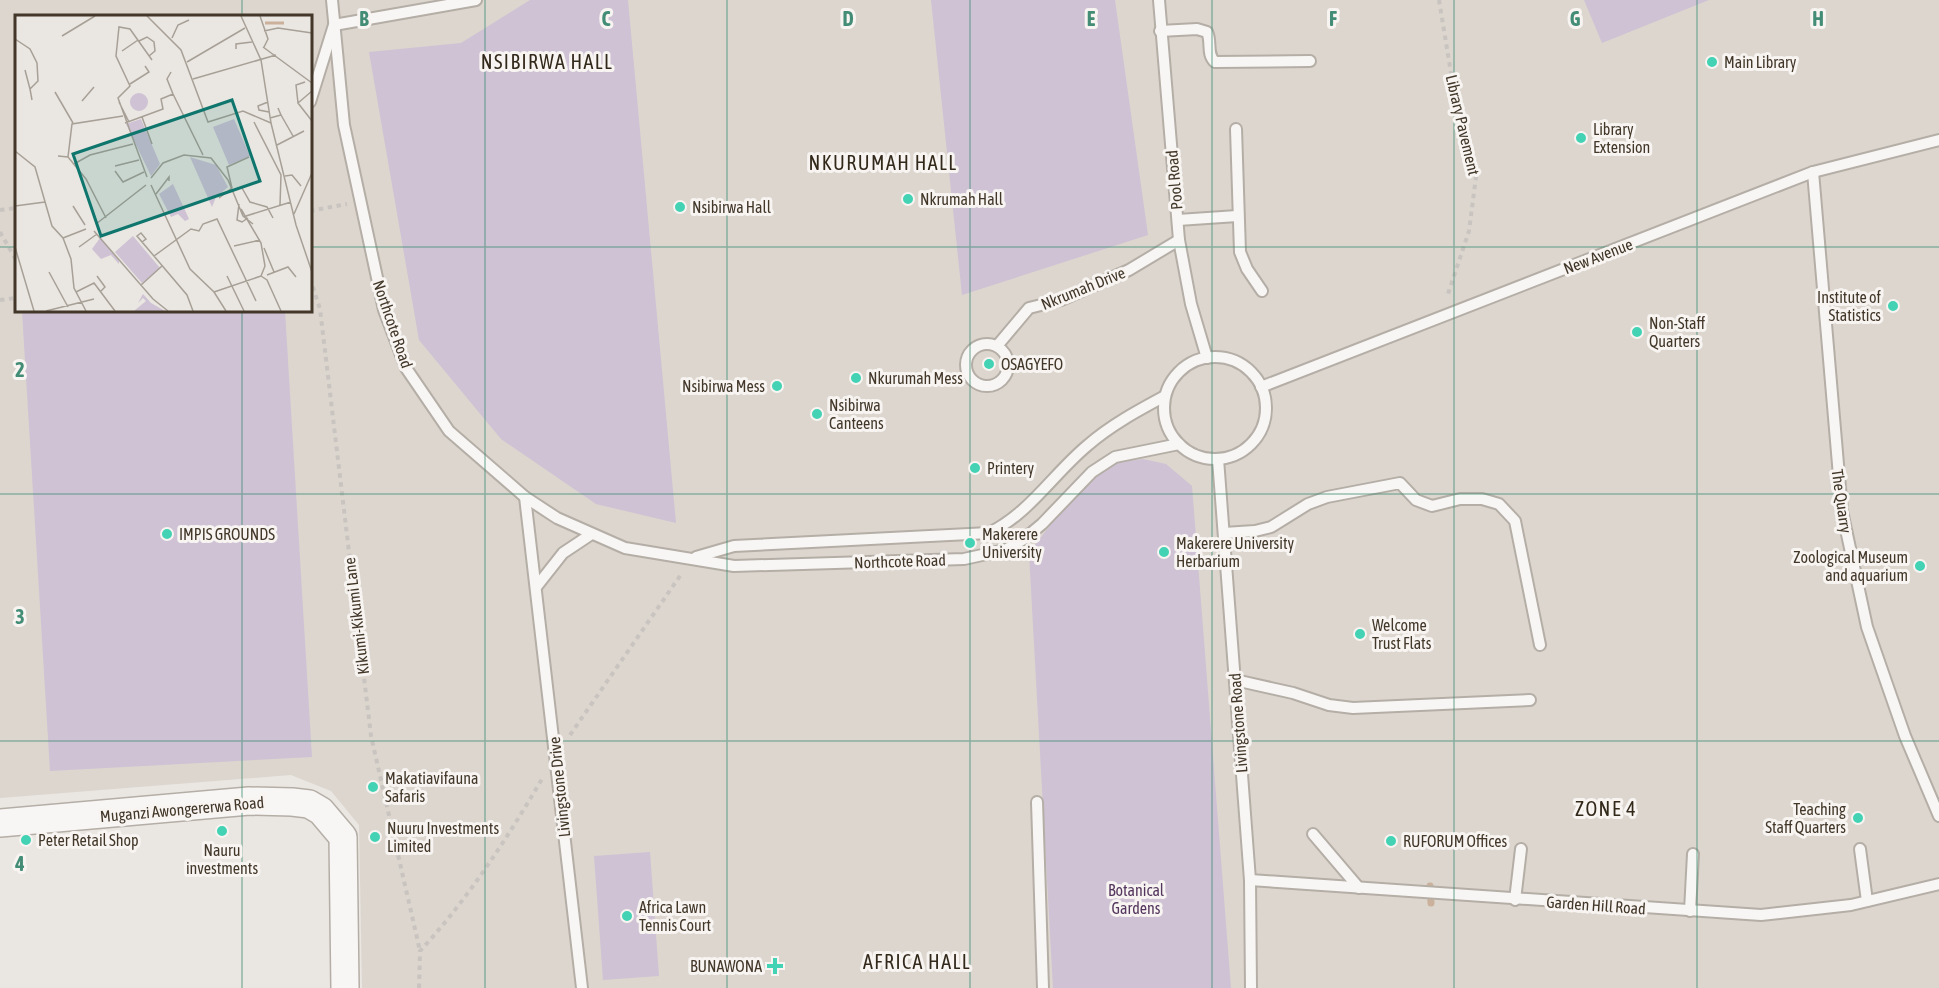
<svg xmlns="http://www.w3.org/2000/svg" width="1939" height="988" font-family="'Asap Condensed',sans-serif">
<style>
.built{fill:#dcd6cf;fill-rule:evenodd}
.green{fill:#cec2d4}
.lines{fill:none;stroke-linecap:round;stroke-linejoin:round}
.stream{stroke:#cbb19b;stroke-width:7}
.service-casing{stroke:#b4aea6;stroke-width:14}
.tertiary-casing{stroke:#b4aea6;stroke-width:30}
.path{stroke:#c9c4bf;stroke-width:4;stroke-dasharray:4.5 4.5;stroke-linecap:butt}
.service{stroke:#f8f6f4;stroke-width:10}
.tertiary{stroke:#f8f6f4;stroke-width:27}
.grid{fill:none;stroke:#438c75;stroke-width:1.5;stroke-opacity:0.55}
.poi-dot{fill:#43d2b4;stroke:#f7f4f1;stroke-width:2}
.labels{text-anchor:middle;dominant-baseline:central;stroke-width:6;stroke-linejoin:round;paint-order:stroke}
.poi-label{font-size:16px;fill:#423729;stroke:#f7f4f1;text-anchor:start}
.street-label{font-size:16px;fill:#423729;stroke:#f7f4f1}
.park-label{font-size:16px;fill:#54365e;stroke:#f7f4f1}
.quarter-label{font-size:20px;letter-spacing:1.5px;fill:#33291b;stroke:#f7f4f1}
.inset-river{fill:none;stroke:#cbb19b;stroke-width:3}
.inset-road{fill:none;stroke:#a7a097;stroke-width:1.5}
.view{fill:#0f766e;fill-opacity:0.15;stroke:#0f766e;stroke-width:3}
.inset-edge{fill:none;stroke:#423729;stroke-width:3}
.grid-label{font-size:20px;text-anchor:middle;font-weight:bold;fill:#438c75;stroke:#f7f4f1;stroke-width:6;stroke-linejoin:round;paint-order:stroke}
</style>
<rect width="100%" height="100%" fill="#eae6e1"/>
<path class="built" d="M0 0H1939V988H362L359 825 331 791 291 775 0 798ZM16 16H310V310H16Z"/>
<g class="green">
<polygon points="530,0 628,0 676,523 596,504 501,439 419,340 369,52 461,43"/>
<polygon points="931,0 1115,0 1148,235 962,295"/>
<polygon points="1584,0 1709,0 1602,43"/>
<polygon points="22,311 285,311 312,757 50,771"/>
<polygon points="1143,459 1166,464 1192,486 1231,988 1053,988 1029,553 1076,491 1113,463"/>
<polygon points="650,852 659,976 603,980 594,856"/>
</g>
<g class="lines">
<polyline class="stream" points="1430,886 1431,903"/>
<defs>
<g id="service">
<polyline points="332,0 344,125 384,310 406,368 449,431 525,497 557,518 625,548 734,566 964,559 1005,550 1024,539 1042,524 1092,472 1115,457 1179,444"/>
<polyline points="1159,0 1179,240 1191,304 1207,358"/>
<path d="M1160 31 1197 29 1207 32C1212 42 1206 54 1215 62L1310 61"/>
<polyline points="310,102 334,25 476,0"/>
<polyline points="1236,129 1240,252 1247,269 1262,291"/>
<polyline points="1813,172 1842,511 1867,627 1905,736 1939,816"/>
<polyline points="1178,220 1237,216"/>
<circle cx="987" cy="365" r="21"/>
<polyline points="997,346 1029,308 1061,300 1129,270 1179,240"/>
<circle cx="1215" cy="408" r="51"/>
<polyline points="1261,387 1813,172 1939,140"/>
<polyline points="1218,459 1250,880 1251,988"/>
<polyline points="525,497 582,988"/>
<polyline points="1224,533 1255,531 1271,527 1308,504 1327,497 1400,483 1416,500 1432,506 1460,499 1482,499 1499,504 1515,521 1540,645"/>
<path d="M696 557 734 546 989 533C1030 513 1053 474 1088 445 1111 425 1139 410 1165 396"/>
<polyline points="537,586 563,553 590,535"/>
<polyline points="1235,680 1293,693 1329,705 1353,708 1530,700"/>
<polyline points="1037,802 1043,988"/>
<polyline points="1313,834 1359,888"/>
<polyline points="1860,849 1867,901"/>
<polyline points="1250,880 1761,915 1851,905 1939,884"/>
<polyline points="1515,900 1521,849"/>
<polyline points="1690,911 1693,854"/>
</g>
<polyline id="tertiary" points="0,823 249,801 292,802 309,804 321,811 343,837 345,988"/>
</defs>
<use href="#service" class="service-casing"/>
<use href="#tertiary" class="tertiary-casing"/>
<g class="path">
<polyline points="1439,0 1452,79 1474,160 1476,177 1469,231 1447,297"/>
<polyline points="0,210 16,208"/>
<polyline points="310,211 347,204"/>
<polyline points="0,232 16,260"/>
<polyline points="310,278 320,309 371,736 420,951"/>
<polyline points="0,300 16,298"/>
<polyline points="570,735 682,573"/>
<path d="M419 988 420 951C468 899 506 840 542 779"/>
</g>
<use href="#service" class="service"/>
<use href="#tertiary" class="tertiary"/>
</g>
<path class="grid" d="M242 0V16M485 0V988M727 0V988M970 0V988M1212 0V988M1454 0V988M1697 0V988M0 247H16M310 247H1939M242 310V988M0 494H1939M0 741H1939"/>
<g class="poi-dot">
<circle cx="1712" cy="62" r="6"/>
<circle cx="1581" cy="138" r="6"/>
<circle cx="908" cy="199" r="6"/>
<circle cx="680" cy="207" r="6"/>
<circle cx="1893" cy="306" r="6"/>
<circle cx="1637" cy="332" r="6"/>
<circle cx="989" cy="364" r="6"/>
<circle cx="856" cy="378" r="6"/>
<circle cx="777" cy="386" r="6"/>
<circle cx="817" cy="414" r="6"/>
<circle cx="975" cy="468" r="6"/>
<circle cx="167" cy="534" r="6"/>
<circle cx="970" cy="543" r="6"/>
<circle cx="1164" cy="552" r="6"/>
<circle cx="1920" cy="566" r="6"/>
<circle cx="1360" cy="634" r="6"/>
<circle cx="373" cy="787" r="6"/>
<circle cx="1858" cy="818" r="6"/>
<circle cx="222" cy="831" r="6"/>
<circle cx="375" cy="837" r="6"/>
<circle cx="26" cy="840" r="6"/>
<circle cx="1391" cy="841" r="6"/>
<circle cx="627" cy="916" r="6"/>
<path d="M772 957h6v6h6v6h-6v6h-6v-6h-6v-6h6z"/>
</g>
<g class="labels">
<g class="poi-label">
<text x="1724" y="62">Main Library</text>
<text x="1593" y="129">Library<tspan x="1593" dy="18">Extension</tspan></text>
<text x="920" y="199">Nkrumah Hall</text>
<text x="692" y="207">Nsibirwa Hall</text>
<text x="1881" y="297" text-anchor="end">Institute of<tspan x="1881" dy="18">Statistics</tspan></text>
<text x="1649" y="323">Non-Staff<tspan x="1649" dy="18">Quarters</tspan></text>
<text x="1001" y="364">OSAGYEFO</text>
<text x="868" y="378">Nkurumah Mess</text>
<text x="765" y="386" text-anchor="end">Nsibirwa Mess</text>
<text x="829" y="405">Nsibirwa<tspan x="829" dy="18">Canteens</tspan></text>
<text x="987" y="468">Printery</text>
<text x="179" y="534">IMPIS GROUNDS</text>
<text x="982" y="534">Makerere<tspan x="982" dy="18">University</tspan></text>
<text x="1176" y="543">Makerere University<tspan x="1176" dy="18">Herbarium</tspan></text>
<text x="1908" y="557" text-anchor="end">Zoological Museum<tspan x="1908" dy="18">and aquarium</tspan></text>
<text x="1372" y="625">Welcome<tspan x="1372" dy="18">Trust Flats</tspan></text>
<text x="385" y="778">Makatiavifauna<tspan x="385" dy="18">Safaris</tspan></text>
<text x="1846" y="809" text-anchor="end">Teaching<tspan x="1846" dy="18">Staff Quarters</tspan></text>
<text x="387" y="828">Nuuru Investments<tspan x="387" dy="18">Limited</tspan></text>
<text x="38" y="840">Peter Retail Shop</text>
<text x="1403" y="841">RUFORUM Offices</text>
<text x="222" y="850" text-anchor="middle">Nauru<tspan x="222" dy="18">investments</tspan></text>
<text x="639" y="907">Africa Lawn<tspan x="639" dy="18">Tennis Court</tspan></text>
<text x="762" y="966" text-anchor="end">BUNAWONA</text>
</g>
<g class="street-label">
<text transform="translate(1463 125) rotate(77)">Library Pavement</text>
<text transform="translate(1174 180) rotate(-95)">Pool Road</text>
<text transform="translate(1598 256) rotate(-21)">New Avenue</text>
<text transform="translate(1083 288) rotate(-22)">Nkrumah Drive</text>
<text transform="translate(393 324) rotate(71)">Northcote Road</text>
<text transform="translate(1842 501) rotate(82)">The Quarry</text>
<text transform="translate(900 561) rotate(-2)">Northcote Road</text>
<text transform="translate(356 616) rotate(-97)">Kikumi-Kikumi Lane</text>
<text transform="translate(1238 723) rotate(-94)">Livingstone Road</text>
<text transform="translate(559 787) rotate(-96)">Livingstone Drive</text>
<text transform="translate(182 809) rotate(-5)">Muganzi Awongererwa Road</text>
<text transform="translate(1596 905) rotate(4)">Garden Hill Road</text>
</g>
<g class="park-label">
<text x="1136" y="890">Botanical<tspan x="1136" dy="18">Gardens</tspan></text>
</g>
<g class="quarter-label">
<text x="547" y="61">NSIBIRWA HALL</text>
<text x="883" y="162">NKURUMAH HALL</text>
<text x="1606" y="808">ZONE 4</text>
<text x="917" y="961">AFRICA HALL</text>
</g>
</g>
<g transform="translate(15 15)">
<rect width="297" height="297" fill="#eae6e1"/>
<path d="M115 87a9 9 0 1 1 18 0a9 9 0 1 1-18 0ZM126 104 145 149 136 161 111 109ZM219 104 235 141 214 150 198 112ZM175 142 201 150 213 172 201 182 197 192ZM158 169 174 204 170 206 163 199 156 202 144 179ZM118 221 145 253 127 268 100 237ZM85 223 104 246V249L96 240 86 244 77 234ZM128 279 136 288 150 296H119L131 286 128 283 123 288Z" fill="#cec2d4"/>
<path class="inset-river" d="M250 8H269"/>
<path class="inset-road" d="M132 1 166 35 193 107 228 96 256 108M226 1 246 45 256 108 281 210 297 257M245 1 253 24 249 32M249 16 263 13 297 18M47 21 80 1M157 23 163 10 174 5M0 24 15 34 22 48 23 66 15 74 17 85M124 26 132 22 139 27 140 36 134 41M248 32 297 68M221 34V29L237 27M107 36 123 25M172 47 230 13M10 55 15 74M156 57 152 64 158 79 188 140M178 64 261 40M115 69 134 57 130 51M297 76 283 88 297 106M40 77 58 108M67 86 79 72M104 87 114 107M253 87 243 91 244 95 254 97M283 88 281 70 290 67M266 100 278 121M127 102 137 129M255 103 266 100 263 93M239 107 266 160 265 190M110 108 148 94 146 84 158 79M262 130 289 116M0 136 20 152 37 211 48 223 56 244 59 273 71 296M43 141 53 142 71 164 91 203M53 142 57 109 108 101M59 149 75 140 118 129M100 151 124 145M100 156 108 167 129 157M270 161 277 160 286 171M132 162 103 83 115 71 101 41 104 12 115 14 137 45M136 163 148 148 169 140 196 143 213 165 228 201 238 209M136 170 175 254 199 277 211 296M227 173 235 187 252 192 258 203M141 179 154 162V166M204 183 217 173 212 152 234 142M224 189 222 205 227 207 233 203M0 191 30 187M58 191 70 210M226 194 246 228 250 251 246 261M279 199 297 158M231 201 276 187M81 209 131 170M79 216 138 284 153 296M48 223 71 214M127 227 131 224 126 218 122 221 172 280 178 296M219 231 245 225M0 232 19 296M64 232 82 219M249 233 259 257M139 241 176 214 184 216 188 209 202 204 241 286M34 257 53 292M252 260 273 252 281 262M82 261 90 272 86 276M212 261 229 296M246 261 252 265 266 296M126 270 147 251M61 277 79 268 100 296M199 277 246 261M31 296 79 284"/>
<path class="view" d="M217 85 245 166 86 221 58 139Z"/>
<rect width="297" height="297" class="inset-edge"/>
</g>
<g class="grid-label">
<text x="364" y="26">B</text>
<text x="606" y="26">C</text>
<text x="848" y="26">D</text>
<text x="1091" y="26">E</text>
<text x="1333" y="26">F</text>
<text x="1575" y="26">G</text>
<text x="1818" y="26">H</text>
<text x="20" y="377">2</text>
<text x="20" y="624">3</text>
<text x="20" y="871">4</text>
</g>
</svg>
